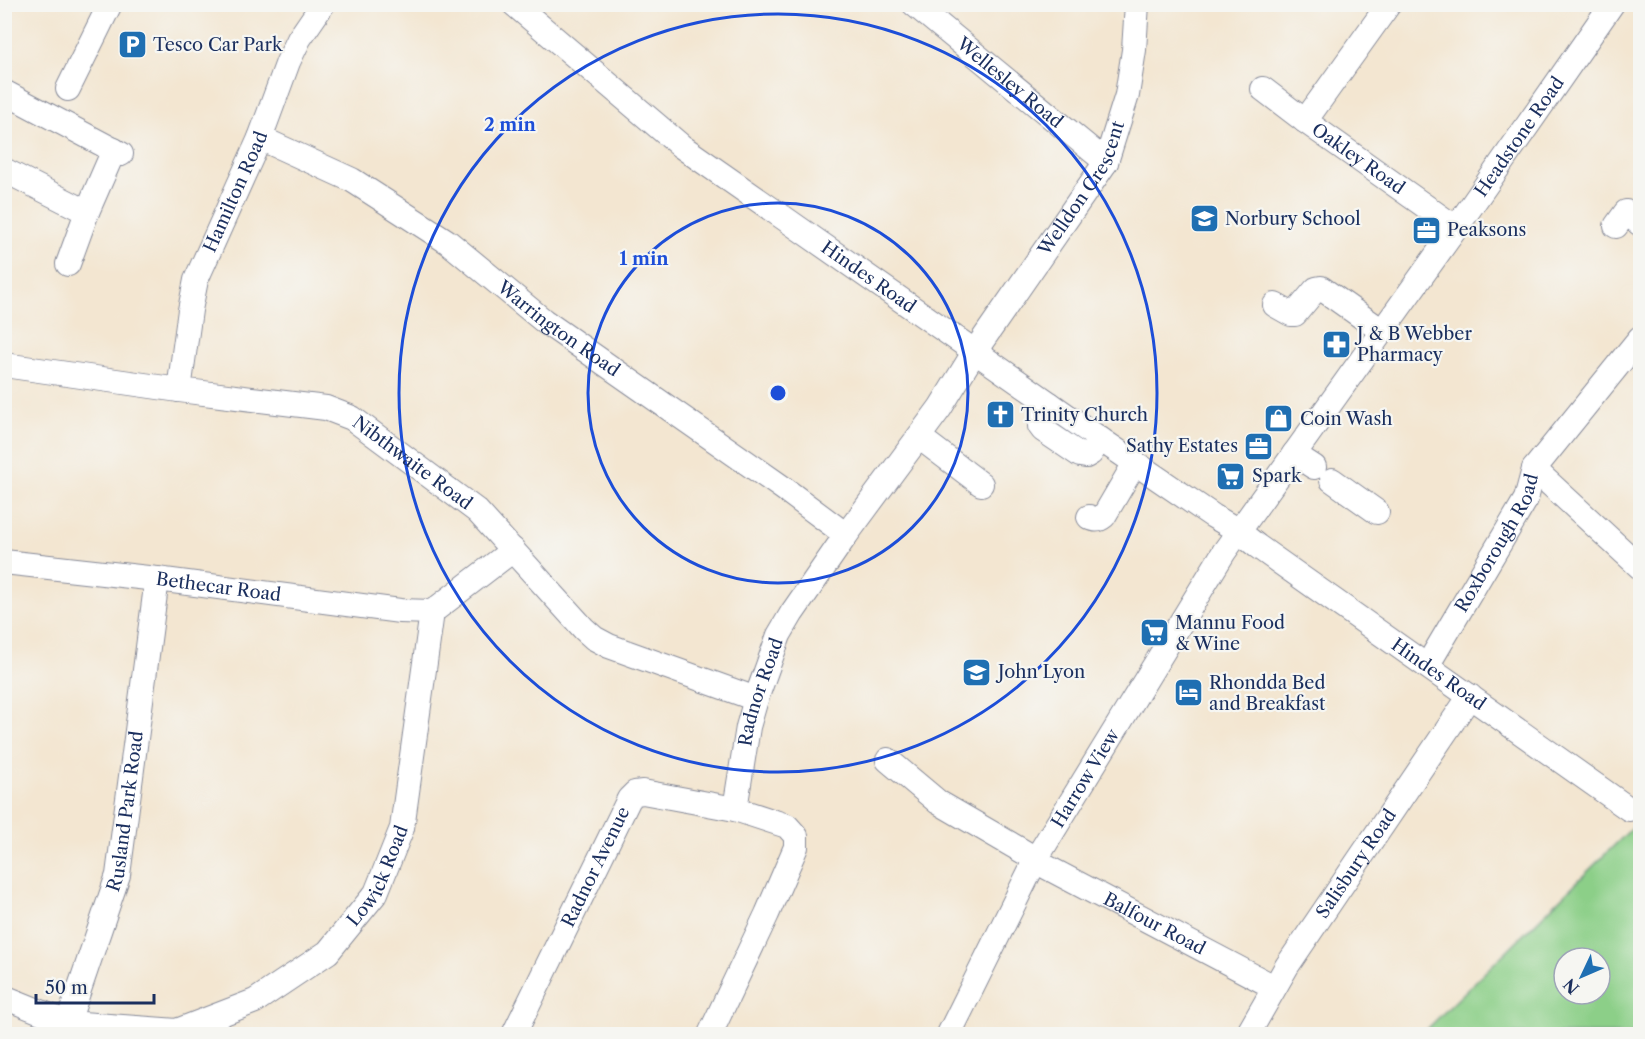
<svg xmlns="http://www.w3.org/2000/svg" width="1645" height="1039" font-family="'Libre Caslon Text',serif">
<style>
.green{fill:#8ccf88;stroke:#547f73;stroke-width:1.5;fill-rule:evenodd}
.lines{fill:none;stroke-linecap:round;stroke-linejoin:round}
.minor-casing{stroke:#878a98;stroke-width:26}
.minor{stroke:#fff;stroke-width:24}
.ring{fill:none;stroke:#1d4ed8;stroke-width:3}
.labels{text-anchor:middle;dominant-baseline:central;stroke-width:4.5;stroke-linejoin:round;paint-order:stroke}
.poi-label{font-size:18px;fill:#1b2f5e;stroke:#f6f6f2;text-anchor:start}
.street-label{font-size:18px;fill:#1b2f5e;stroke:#f6f6f2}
.centre{fill:#1d4ed8;stroke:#f6f6f2;stroke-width:3}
.ring-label{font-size:18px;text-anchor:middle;font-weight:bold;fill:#1d4ed8;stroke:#f6f6f2;stroke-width:4.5;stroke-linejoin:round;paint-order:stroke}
</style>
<rect width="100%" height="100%" fill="#f6f6f2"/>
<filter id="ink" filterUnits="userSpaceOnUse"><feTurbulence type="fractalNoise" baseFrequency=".0167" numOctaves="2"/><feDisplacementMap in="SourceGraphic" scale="12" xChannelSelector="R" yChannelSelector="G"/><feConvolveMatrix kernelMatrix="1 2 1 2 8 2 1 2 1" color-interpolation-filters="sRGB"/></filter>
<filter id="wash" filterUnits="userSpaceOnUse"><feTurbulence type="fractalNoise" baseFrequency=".008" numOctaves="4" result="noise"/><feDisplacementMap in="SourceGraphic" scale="24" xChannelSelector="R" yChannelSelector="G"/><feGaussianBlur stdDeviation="1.35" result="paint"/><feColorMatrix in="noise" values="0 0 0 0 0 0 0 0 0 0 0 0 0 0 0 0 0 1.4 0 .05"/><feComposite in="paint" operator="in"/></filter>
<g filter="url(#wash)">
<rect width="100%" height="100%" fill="#f3e6d1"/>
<path class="green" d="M1640 819V1034H1422L1633 827ZM1564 958H1600V994H1564Z"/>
</g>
<g filter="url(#ink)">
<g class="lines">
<defs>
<g id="minor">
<path id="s1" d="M514 4 681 146 1100 439 1213 516 1237 530 1257 546 1629 809"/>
<path id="s2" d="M914 4 1106 162"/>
<polyline points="68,89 110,4"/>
<path id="s3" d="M1263 89 1305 121 1456 228"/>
<polyline points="4,92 121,154"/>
<polyline points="1305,121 1389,4"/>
<path id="s4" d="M260 138 352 180 448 242 544 321 783 488 846 535"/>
<polyline points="4,170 87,212"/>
<polyline points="1616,226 1626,212 1640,224"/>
<polyline points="68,264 87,212 114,150"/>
<polyline points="1275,305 1291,314 1295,314 1316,289 1321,288 1382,331"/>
<path id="s5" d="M4 365 179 390 326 408 352 418 477 511 584 629 594 638 609 646 756 699"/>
<path id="s6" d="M179 390 190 310 196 280 260 138 288 62 299 39 323 4"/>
<polyline points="1050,404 1041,421 1040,426 1043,430 1080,455 1086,456 1091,453 1100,439"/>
<polyline points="919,437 981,484"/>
<polyline points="1294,454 1314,467"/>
<polyline points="1534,469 1640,567"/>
<polyline points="1332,480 1377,512"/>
<path d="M1089 517C1095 520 1098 521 1104 516L1135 463"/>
<path id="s7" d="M4 562 157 579 400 611 432 612"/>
<path id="s8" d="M1427 666 1526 499 1534 469 1640 338"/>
<polyline points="888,760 938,802 1036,859"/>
<path id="s9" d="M1035 861 1274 987"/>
<path id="s10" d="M4 997 68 1023 177 1031 255 1001 328 952 376 893 402 828 432 612 513 550"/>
<path id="s11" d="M64 1034 118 875 157 579"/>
<path id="s12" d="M514 1034 629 799 635 793 643 792 735 809"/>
<path id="s13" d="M710 1034 767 914 796 847V836L787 826 735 809 748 727 756 699 779 635 792 613 846 535 940 408 975 351 1106 162 1127 95 1134 50 1137 4"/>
<path id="s14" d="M949 1034 1036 859 1224 552 1456 228 1612 4"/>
<path id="s15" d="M1248 1034 1287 966 1470 696"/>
</g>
</defs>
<use href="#minor" class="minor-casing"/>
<use href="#minor" class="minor"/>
</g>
</g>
<g class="ring">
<circle cx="778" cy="393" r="190"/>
<circle cx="778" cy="393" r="379"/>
</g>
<defs>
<symbol id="parking-square" viewBox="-11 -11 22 22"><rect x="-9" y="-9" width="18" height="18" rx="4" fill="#1f6fb2" stroke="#f6f6f2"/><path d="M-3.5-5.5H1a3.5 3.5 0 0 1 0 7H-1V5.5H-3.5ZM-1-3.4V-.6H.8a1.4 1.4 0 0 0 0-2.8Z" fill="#fff"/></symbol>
<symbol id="school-square" viewBox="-11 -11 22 22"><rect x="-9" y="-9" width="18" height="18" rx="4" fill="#1f6fb2" stroke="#f6f6f2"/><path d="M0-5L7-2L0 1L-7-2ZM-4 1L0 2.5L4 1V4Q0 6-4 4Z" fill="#fff"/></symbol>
<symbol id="office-square" viewBox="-11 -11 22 22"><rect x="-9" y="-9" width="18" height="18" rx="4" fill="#1f6fb2" stroke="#f6f6f2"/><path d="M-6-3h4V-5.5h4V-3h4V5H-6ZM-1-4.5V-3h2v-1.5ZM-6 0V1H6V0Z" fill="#fff"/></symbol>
<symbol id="pharmacy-square" viewBox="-11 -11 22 22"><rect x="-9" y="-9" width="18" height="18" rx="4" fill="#1f6fb2" stroke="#f6f6f2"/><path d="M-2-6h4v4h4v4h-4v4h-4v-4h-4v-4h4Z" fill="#fff"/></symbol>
<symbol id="church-square" viewBox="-11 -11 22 22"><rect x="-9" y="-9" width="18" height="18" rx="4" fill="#1f6fb2" stroke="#f6f6f2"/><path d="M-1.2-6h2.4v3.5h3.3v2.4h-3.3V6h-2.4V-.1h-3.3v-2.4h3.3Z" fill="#fff"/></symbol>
<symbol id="shop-square" viewBox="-11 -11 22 22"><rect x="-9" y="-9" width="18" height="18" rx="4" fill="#1f6fb2" stroke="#f6f6f2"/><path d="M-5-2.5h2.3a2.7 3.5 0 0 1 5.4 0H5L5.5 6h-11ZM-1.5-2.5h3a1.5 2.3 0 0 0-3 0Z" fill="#fff"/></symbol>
<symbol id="supermarket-square" viewBox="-11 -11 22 22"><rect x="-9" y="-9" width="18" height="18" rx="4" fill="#1f6fb2" stroke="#f6f6f2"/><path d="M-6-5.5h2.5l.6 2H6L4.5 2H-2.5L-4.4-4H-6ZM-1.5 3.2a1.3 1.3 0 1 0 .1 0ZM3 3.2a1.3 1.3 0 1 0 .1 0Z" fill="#fff"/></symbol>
<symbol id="hotel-square" viewBox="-11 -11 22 22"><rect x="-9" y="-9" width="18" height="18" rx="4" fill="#1f6fb2" stroke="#f6f6f2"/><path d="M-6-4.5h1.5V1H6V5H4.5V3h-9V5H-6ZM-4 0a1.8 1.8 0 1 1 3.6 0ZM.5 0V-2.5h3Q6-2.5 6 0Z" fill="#fff"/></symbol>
</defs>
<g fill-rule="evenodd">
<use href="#parking-square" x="116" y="28" width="33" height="33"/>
<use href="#school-square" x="1188" y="202" width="33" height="33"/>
<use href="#office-square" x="1410" y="214" width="33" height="33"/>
<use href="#pharmacy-square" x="1320" y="328" width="33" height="33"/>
<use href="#church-square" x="984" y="398" width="33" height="33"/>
<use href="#shop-square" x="1262" y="402" width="33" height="33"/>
<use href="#office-square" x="1242" y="430" width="33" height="33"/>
<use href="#supermarket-square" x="1214" y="460" width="33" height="33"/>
<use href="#supermarket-square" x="1138" y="616" width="33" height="33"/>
<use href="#school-square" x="960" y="656" width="33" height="33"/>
<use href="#hotel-square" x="1172" y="676" width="33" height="33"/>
</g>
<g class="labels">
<g class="poi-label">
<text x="153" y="45">Tesco Car Park</text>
<text x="1225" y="219">Norbury School</text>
<text x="1447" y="230">Peaksons</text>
<text x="1357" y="334">J &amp; B Webber<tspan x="1357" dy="21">Pharmacy</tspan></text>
<text x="1021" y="415">Trinity Church</text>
<text x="1300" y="419">Coin Wash</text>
<text x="1238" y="446" text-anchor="end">Sathy Estates</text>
<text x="1252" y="476">Spark</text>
<text x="1175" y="623">Mannu Food<tspan x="1175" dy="21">&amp; Wine</tspan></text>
<text x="998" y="672">John Lyon</text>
<text x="1209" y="683">Rhondda Bed<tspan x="1209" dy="21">and Breakfast</tspan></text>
</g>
<g class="street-label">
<text stroke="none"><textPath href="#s2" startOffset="124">Wellesley Road</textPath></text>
<text stroke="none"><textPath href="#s14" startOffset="1065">Headstone Road</textPath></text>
<text stroke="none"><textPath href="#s3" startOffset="118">Oakley Road</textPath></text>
<text stroke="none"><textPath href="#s13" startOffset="1006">Welldon Crescent</textPath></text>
<text stroke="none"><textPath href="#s6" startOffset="208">Hamilton Road</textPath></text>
<text stroke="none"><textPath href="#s1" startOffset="448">Hindes Road</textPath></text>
<text stroke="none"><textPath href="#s4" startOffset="356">Warrington Road</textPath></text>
<text stroke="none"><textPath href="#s5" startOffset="428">Nibthwaite Road</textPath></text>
<text stroke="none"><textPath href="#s8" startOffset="142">Roxborough Road</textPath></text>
<text stroke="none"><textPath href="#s7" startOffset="216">Bethecar Road</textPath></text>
<text stroke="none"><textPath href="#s1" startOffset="1143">Hindes Road</textPath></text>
<text stroke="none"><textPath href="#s13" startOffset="405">Radnor Road</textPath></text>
<text stroke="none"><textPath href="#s14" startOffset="290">Harrow View</textPath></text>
<text stroke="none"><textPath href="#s11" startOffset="232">Rusland Park Road</textPath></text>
<text stroke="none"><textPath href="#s15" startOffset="202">Salisbury Road</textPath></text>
<text stroke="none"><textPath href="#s12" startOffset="186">Radnor Avenue</textPath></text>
<text stroke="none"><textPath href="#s10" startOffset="442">Lowick Road</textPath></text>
<text stroke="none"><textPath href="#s9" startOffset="135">Balfour Road</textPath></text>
</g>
</g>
<circle cx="778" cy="393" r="9" class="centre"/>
<g class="ring-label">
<text x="510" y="131">2 min</text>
<text x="644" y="265">1 min</text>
</g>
<rect width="1645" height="1039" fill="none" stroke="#f6f6f2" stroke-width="24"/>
<g transform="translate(1582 976) rotate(226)"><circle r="28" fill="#f6f6f2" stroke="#9ea6b7" stroke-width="1.5"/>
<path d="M0-4.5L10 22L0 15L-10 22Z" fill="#1f6fb2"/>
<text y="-9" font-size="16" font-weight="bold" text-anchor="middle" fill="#1b2f5e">N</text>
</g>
<path d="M36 994v9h118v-9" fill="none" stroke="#1b2f5e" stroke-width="3"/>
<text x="45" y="994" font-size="18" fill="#1b2f5e" stroke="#f6f6f2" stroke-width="4.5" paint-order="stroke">50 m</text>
</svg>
